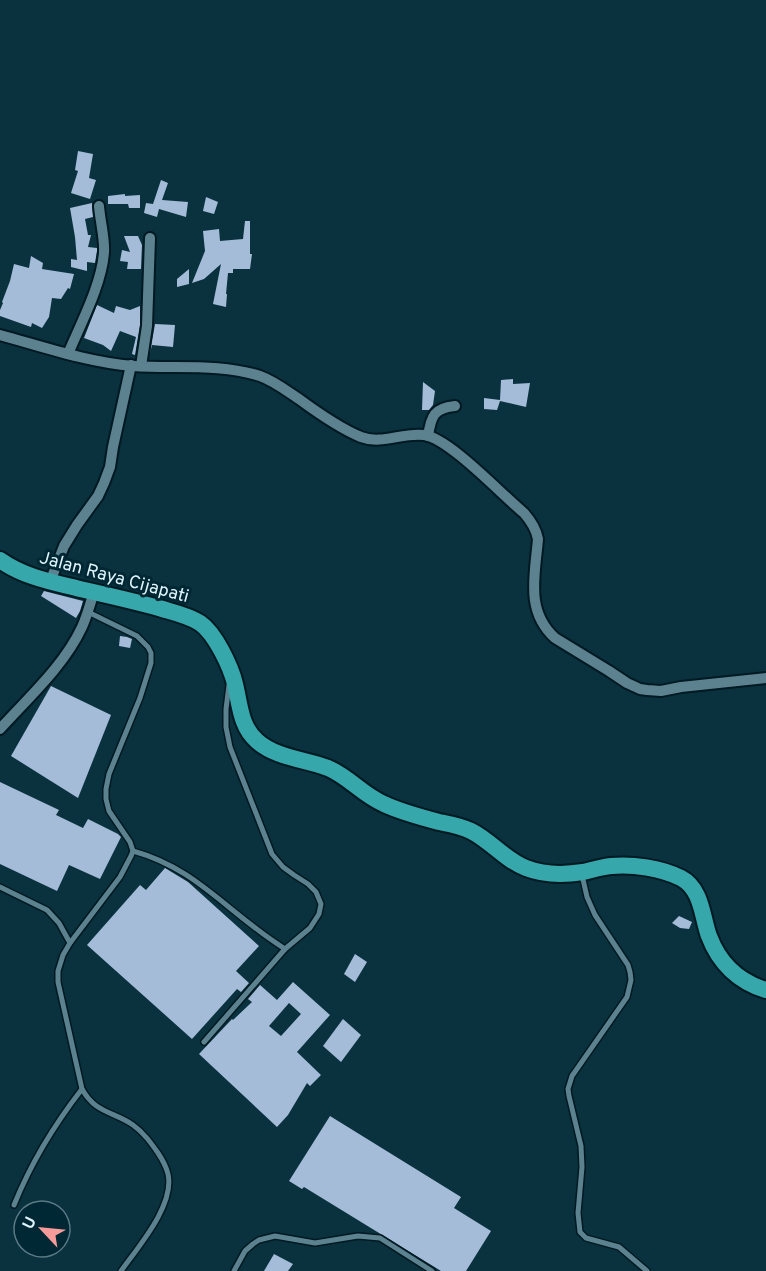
<svg xmlns="http://www.w3.org/2000/svg" width="766" height="1271" font-family="Overpass,sans-serif">
<style>
.building{fill:#a5bcd8;fill-rule:evenodd}
.lines{fill:none;stroke-linecap:round;stroke-linejoin:round}
.service-casing{stroke:#001922;stroke-width:8}
.minor-casing{stroke:#001922;stroke-width:14}
.primary-casing{stroke:#001922;stroke-width:20}
.service{stroke:#5c8290;stroke-width:5}
.minor{stroke:#5c8290;stroke-width:10}
.primary{stroke:#36a7aa;stroke-width:16}
.labels{text-anchor:middle;dominant-baseline:central;stroke-width:6;stroke-linejoin:round;paint-order:stroke}
.street-label{font-size:18px;fill:#e0f5fc;stroke:#002834}
</style>
<rect width="100%" height="100%" fill="#0a323e"/>
<g class="building">
<polygon points="78,151 93,154 89,178 96,180 90,199 71,193 78,171 75,170"/>
<polygon points="161,180 168,183 162,200 188,202 186,217 159,209 157,217 144,213 146,203 153,204"/>
<polygon points="125,194 125,196 140,195 140,208 129,208 128,204 108,204 108,196"/>
<polygon points="206,197 218,202 214,214 203,211"/>
<polygon points="92,203 93,217 85,219 88,235 91,235 88,247 97,248 97,251 95,263 87,262 87,271 71,267 71,259 77,260 75,237 70,208"/>
<polygon points="245,221 250,221 250,254 252,254 250,269 233,269 233,273 228,273 226,294 227,294 226,307 213,304 221,264 204,279 192,283 205,251 203,231 219,229 220,241 243,239"/>
<polygon points="124,236 138,236 142,245 141,269 127,269 128,262 120,261 122,250 130,252"/>
<polygon points="31,256 43,263 42,269 74,274 70,289 68,288 61,299 52,298 49,317 42,328 32,323 31,327 0,316 0,310 3,303 2,302 10,281 14,264 29,268"/>
<polygon points="189,269 189,284 177,287 177,279"/>
<polygon points="97,305 114,313 116,306 130,310 140,306 140,325 135,355 132,354 136,337 120,331 111,351 103,345 84,338"/>
<polygon points="155,324 175,325 173,347 152,345 150,353"/>
<polygon points="513,379 513,384 530,383 526,407 500,401 497,410 484,409 484,398 500,400 501,380"/>
<polygon points="423,382 435,391 433,405 429,410 422,410"/>
<polygon points="44,591 83,601 80,611 76,618 41,596"/>
<polygon points="120,636 127,637 132,639 130,648 119,646"/>
<polygon points="51,686 111,715 78,798 11,756"/>
<polygon points="0,782 59,810 56,815 83,828 88,819 118,834 121,837 100,879 69,865 57,891 0,864"/>
<polygon points="165,868 188,882 259,946 236,971 249,983 241,992 237,989 192,1039 87,945 140,885 146,890"/>
<polygon points="679,916 692,922 689,929 680,928 672,923"/>
<polygon points="355,954 367,962 355,982 344,974"/>
<path d="M293 982 330 1015 297 1052 321 1075 310 1086 307 1083 288 1115 277 1127 199 1054 232 1019 233 1020 252 1002 248 999 260 985 277 1000ZM289 1003 301 1014 281 1036 269 1026Z"/>
<polygon points="343,1019 361,1035 341,1062 323,1046"/>
<polygon points="330,1116 461,1197 454,1208 491,1231 466,1271 441,1271 304,1187 302,1189 289,1181"/>
<polygon points="274,1254 293,1264 288,1271 264,1271"/>
</g>
<g class="lines">
<defs>
<g id="service">
<path d="M88 612 137 636 148 647 151 653V663L140 698 109 774 106 789V799L109 811 130 842 133 851 131 856 120 877 70 943 63 955 58 971V982L82 1089C96 1114 113 1111 133 1125 144 1133 151 1143 158 1153 162 1159 166 1166 168 1174 175 1205 138 1247 121 1271"/>
<path d="M133 851C187 866 215 898 258 930 267 937 276 943 285 949"/>
<polyline points="582,875 587,897 595,915 628,965 630,972 631,980 627,997 572,1076 568,1089 569,1096 581,1146 582,1167 578,1213 580,1232 586,1238 619,1247 647,1271"/>
<polyline points="0,887 47,910 59,923 70,943"/>
<polyline points="204,1042 285,949 310,928 319,914 321,904 316,892 308,884 294,875 283,867 272,854 230,747 226,727 226,709 229,685"/>
<path d="M14 1205C31 1163 54 1125 82 1089"/>
<polyline points="234,1271 245,1251 253,1244 259,1240 275,1236 315,1243 358,1236 380,1238 432,1271"/>
</g>
<g id="minor">
<path d="M0 335C44 347 87 362 133 366 175 369 219 363 260 376 274 381 287 391 299 399 318 413 339 428 361 437 382 445 403 432 424 435 449 438 502 495 524 513 531 521 536 528 538 539 535 575 525 611 555 638L609 671 627 683 640 689 647 690 661 691 681 687 766 678"/>
<path d="M68 354C80 325 102 284 104 252 105 239 100 220 99 206"/>
<polyline points="141,366 147,326 150,238"/>
<path d="M428 436C431 416 434 408 455 406"/>
<polyline points="50,582 64,546 77,525 98,496 104,483 110,467 113,447 131,365"/>
<path d="M0 729C28 698 64 666 82 627 87 616 90 604 94 592"/>
</g>
<path id="primary" d="M0 560C24 577 52 582 80 589 107 595 133 601 159 608 172 612 188 615 200 623 215 633 231 667 235 684 240 704 240 726 257 741 276 758 305 759 328 768 349 777 363 795 384 804 401 812 420 817 439 822 449 824 461 826 471 831 491 841 505 860 526 868 544 875 564 875 583 872 592 870 601 867 611 866 633 864 661 868 681 878 702 889 702 917 709 936 719 963 739 982 766 990"/>
</defs>
<use href="#service" class="service-casing"/>
<use href="#minor" class="minor-casing"/>
<use href="#primary" class="primary-casing"/>
<use href="#service" class="service"/>
<use href="#minor" class="minor"/>
<use href="#primary" class="primary"/>
</g>
<g class="labels">
<g class="street-label">
<text transform="translate(114 578) rotate(15)">Jalan Raya Cijapati</text>
</g>
</g>
<g transform="translate(42 1229) rotate(296)"><circle r="28" fill="#002834" stroke="#5a7a84" stroke-width="1.5"/>
<path d="M0-4.5L10 22L0 15L-10 22Z" fill="#f59b9a"/>
<text y="-9" font-size="16" font-weight="bold" text-anchor="middle" fill="#e0f5fc">U</text>
</g>
</svg>
